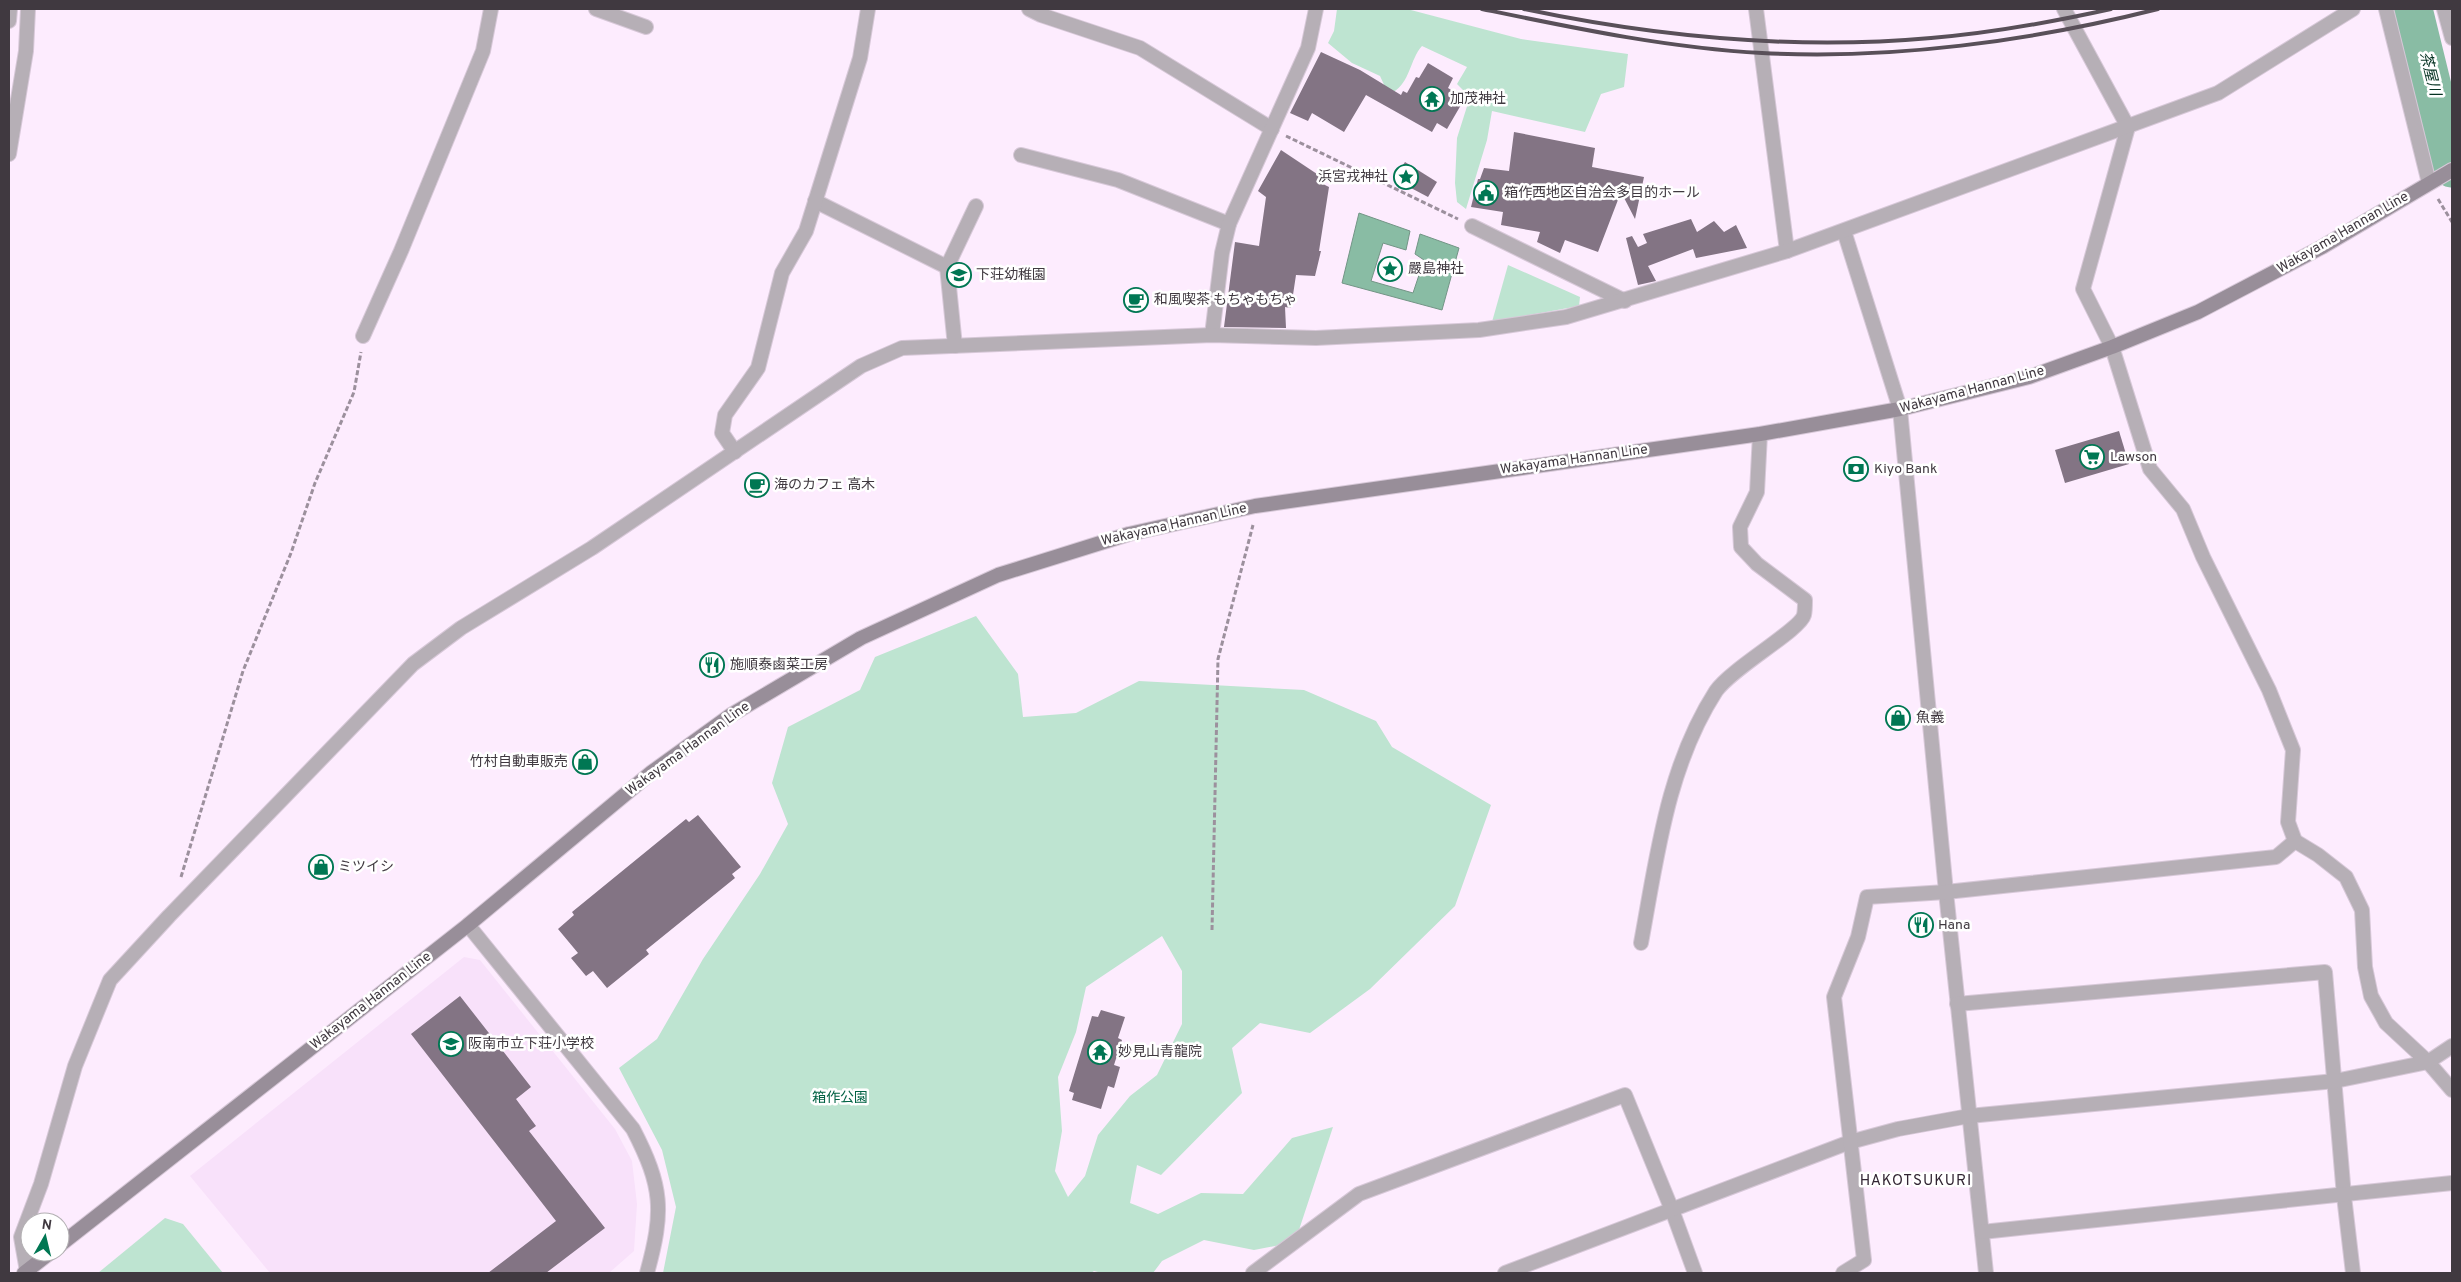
<svg xmlns="http://www.w3.org/2000/svg" width="2461" height="1282" font-family="Overpass,'Noto Sans JP',sans-serif">
<style>
.built{fill:#f8e1fa}
.green{fill:#bee4d1;fill-rule:evenodd}
.water{fill:#89bca4;stroke:#739586}
.lines{fill:none;stroke-linecap:round;stroke-linejoin:round}
.river{stroke:#89bca4;stroke-width:39}
.building{fill:#837484}
.minor-casing{stroke:#d7c8d8;stroke-width:16}
.tertiary-casing{stroke:#d7c8d8;stroke-width:16}
.secondary-casing{stroke:#d7c8d8;stroke-width:16}
.path{stroke:#9c909d;stroke-width:3;stroke-dasharray:5 2.5;stroke-linecap:butt}
.minor{stroke:#b6afb6;stroke-width:14}
.tertiary{stroke:#b6afb6;stroke-width:14}
.secondary{stroke:#988e99;stroke-width:14}
.rail{stroke:#595059;stroke-width:4}
.labels{text-anchor:middle;dominant-baseline:central;stroke-width:5;stroke-linejoin:round;paint-order:stroke}
.poi-label{font-size:14px;fill:#403940;stroke:#fff;text-anchor:start}
.street-label{font-size:14px;fill:#403940;stroke:#fff}
.park-label{font-size:14px;fill:#036345;stroke:#fff}
.water-label{font-size:15px;font-style:italic;fill:#053222;stroke:#fff}
.neighbourhood-label{font-size:15px;letter-spacing:1px;fill:#322533;stroke:#fff}
</style>
<rect width="100%" height="100%" fill="#fdecfe"/>
<polygon class="built" points="464,957 480,960 615,1129 632,1161 637,1204 634,1251 609,1273 270,1273 190,1176"/>
<g class="green">
<path d="M1337 9H1407L1521 39 1628 54 1624 87 1601 94 1585 132 1492 111 1487 140 1466 209 1457 202 1455 183 1457 138 1470 97 1457 84 1467 67 1422 46C1410 59 1410 83 1393 92L1386 89 1380 76 1352 63 1328 43 1334 31Z"/>
<polygon points="1508,265 1580,297 1579,306 1492,322"/>
<path d="M976 616 1018 674 1023 717 1076 713 1139 681 1304 690 1376 721 1392 747 1491 805 1455 906 1370 989 1310 1033 1260 1023 1232 1048 1242 1093 1161 1175 1137 1165 1130 1203 1158 1214 1201 1193 1243 1194 1292 1138 1333 1127 1295 1242 1254 1250 1204 1240 1162 1261 1153 1273H1102L1094 1271 1091 1273H663L676 1207 662 1150 619 1068 657 1039 703 959 760 874 788 824 772 783 788 727 860 690 875 657ZM1162 936 1182 971V1024L1157 1075 1130 1096 1098 1135 1085 1176 1068 1197 1055 1171 1062 1131 1058 1077 1076 1032 1086 987Z"/>
<polygon points="165,1218 183,1224 223,1273 98,1273"/>
</g>
<polygon class="water" points="1359,213 1410,231 1406,250 1383,243 1371,281 1413,293 1424,260 1415,254 1420,234 1459,248 1442,310 1342,283"/>
<g class="lines">
<polyline class="river" points="2413,9 2452,168"/>
</g>
<g class="building">
<polygon points="1321,52 1360,70 1401,95 1403,91 1407,93 1416,77 1419,78 1428,63 1453,78 1448,88 1465,98 1447,129 1437,123 1432,132 1366,95 1344,132 1312,113 1308,121 1290,113"/>
<polygon points="1514,132 1595,148 1592,167 1644,177 1635,219 1621,192 1598,252 1565,240 1560,253 1537,242 1540,232 1501,225 1503,212 1471,207 1478,179 1480,179 1484,168 1509,171"/>
<polygon points="1281,150 1320,176 1317,181 1329,187 1319,251 1321,251 1315,276 1296,275 1291,308 1285,307 1286,328 1224,327 1235,242 1259,246 1266,197 1258,191"/>
<polygon points="1405,162 1437,182 1428,197 1394,179"/>
<polygon points="1691,219 1697,232 1714,221 1724,232 1736,225 1747,248 1696,258 1693,249 1648,266 1656,281 1638,285 1626,238 1632,236 1638,247 1647,243 1643,234"/>
<polygon points="2119,431 2129,464 2065,483 2055,450"/>
<polygon points="698,815 741,867 732,874 735,878 646,950 649,954 607,988 593,971 586,976 571,958 578,953 558,929 574,915 572,912 686,819 689,822"/>
<polygon points="460,996 531,1087 516,1099 536,1126 529,1131 605,1228 546,1273 488,1273 556,1221 411,1034"/>
<polygon points="1101,1010 1125,1017 1118,1038 1122,1040 1114,1065 1120,1067 1114,1088 1108,1086 1101,1109 1072,1100 1074,1093 1069,1091 1092,1016 1098,1017"/>
</g>
<g class="lines">
<defs>
<g id="minor">
<polyline points="596,9 646,27"/>
<polyline points="1029,9 1041,15 1140,48 1272,129"/>
<polyline points="1756,9 1787,251"/>
<polyline points="2064,9 2128,127 2083,289 2112,347 2150,469 2183,509 2203,557 2269,690 2293,750 2288,822 2295,841 2318,855 2346,877 2362,910 2365,967 2371,996 2386,1023 2428,1062 2452,1090"/>
<polyline points="2386,9 2429,183"/>
<polyline points="2444,9 2452,38"/>
<polyline points="9,154 26,51 28,9"/>
<polyline points="1021,155 1118,180 1229,224"/>
<polyline points="815,201 947,267"/>
<polyline points="1472,226 1625,301"/>
<polyline points="1844,231 1900,409 1946,892 1986,1273"/>
<polyline points="1212,335 1222,253 1229,224 1308,48 1316,9"/>
<polyline points="363,336 401,251 483,51 491,9"/>
<polyline points="955,346 947,267 976,206"/>
<polyline points="735,452 722,433 725,415 758,368 782,273 806,231 860,58 868,9"/>
<path d="M468 925 633 1129C663 1187 664 1211 647 1273"/>
<path d="M1641 943C1657 857 1667 767 1716 691 1732 668 1800 630 1804 615 1805 611 1805 605 1805 600L1757 564 1741 547 1740 527 1757 492 1760 434"/>
<polyline points="1957,1004 2325,972 2344,1196 2353,1273"/>
<polyline points="1982,1232 2452,1183"/>
<polyline points="27,1271 21,1237 41,1184 75,1066 110,980 169,916 413,664 461,628 592,548 861,366 902,348 1212,335 1316,338 1479,330 1566,317 1787,251 2218,93 2353,9"/>
<polyline points="1253,1273 1359,1194 1625,1095 1672,1210 1695,1273"/>
<polyline points="1505,1273 1850,1142 1898,1129 1969,1116 2335,1081 2428,1062 2452,1046"/>
<polyline points="1843,1273 1864,1260 1834,997 1858,937 1867,897 1946,892 2276,857 2295,841"/>
</g>
<polyline id="tertiary" points="9,21 10,9"/>
<g id="secondary">
<polyline points="60,1245 468,925 652,772 731,715 861,638 998,575 1129,534 1255,506 1760,434 1900,409 2029,377 2112,347 2198,312 2322,247 2452,170"/>
<polyline points="24,1273 51,1252"/>
</g>
</defs>
<use href="#minor" class="minor-casing"/>
<use href="#tertiary" class="tertiary-casing"/>
<use href="#secondary" class="secondary-casing"/>
<g class="path">
<polyline points="1286,136 1458,219"/>
<polyline points="2438,199 2452,222"/>
<polyline points="181,877 243,671 291,553 315,483 354,392 361,352"/>
<polyline points="1212,930 1218,659 1253,525"/>
</g>
<use href="#minor" class="minor"/>
<use href="#tertiary" class="tertiary"/>
<use href="#secondary" class="secondary"/>
<g class="rail">
<path d="M1482 9C1574 28 1668 48 1762 53 1892 60 2031 41 2158 9"/>
<path d="M1524 9C1657 37 1796 50 1931 38 1992 33 2052 22 2111 9"/>
</g>
</g>
<defs>
<symbol id="temple-ring" viewBox="-11 -11 22 22"><circle r="9.5" fill="#fff" stroke="#007753" stroke-width="1.5"/><path d="M0-6L5-2H3V0L6.5 2.5H4V6H1.5V3h-3V6H-4V2.5H-6.5L-3 0V-2H-5Z" fill="#007753"/></symbol>
<symbol id="sight-ring" viewBox="-11 -11 22 22"><circle r="9.5" fill="#fff" stroke="#007753" stroke-width="1.5"/><path d="M0-6L1.8-2.2L6-1.7L2.9 1.2L3.7 5.4L0 3.3L-3.7 5.4L-2.9 1.2L-6-1.7L-1.8-2.2Z" fill="#007753"/></symbol>
<symbol id="civic-ring" viewBox="-11 -11 22 22"><circle r="9.5" fill="#fff" stroke="#007753" stroke-width="1.5"/><path d="M-.6-6.5H3V-4.5H.6V-3L4-1V1h2V6H-6V1h2V-1L-.6-3ZM-1.2 2.5V6h2.4V2.5Z" fill="#007753"/></symbol>
<symbol id="school-ring" viewBox="-11 -11 22 22"><circle r="9.5" fill="#fff" stroke="#007753" stroke-width="1.5"/><path d="M0-5L7-2L0 1L-7-2ZM-4 1L0 2.5L4 1V4Q0 6-4 4Z" fill="#007753"/></symbol>
<symbol id="cafe-ring" viewBox="-11 -11 22 22"><circle r="9.5" fill="#fff" stroke="#007753" stroke-width="1.5"/><path d="M-5.5-4.5H6V0H3Q3 3.5 0 3.5H-2.5Q-5.5 3.5-5.5 0ZM3-3.2v2h1.7v-2ZM-6 4.5H4V6H-6Z" fill="#007753"/></symbol>
<symbol id="supermarket-ring" viewBox="-11 -11 22 22"><circle r="9.5" fill="#fff" stroke="#007753" stroke-width="1.5"/><path d="M-6-5.5h2.5l.6 2H6L4.5 2H-2.5L-4.4-4H-6ZM-1.5 3.2a1.3 1.3 0 1 0 .1 0ZM3 3.2a1.3 1.3 0 1 0 .1 0Z" fill="#007753"/></symbol>
<symbol id="bank-ring" viewBox="-11 -11 22 22"><circle r="9.5" fill="#fff" stroke="#007753" stroke-width="1.5"/><path d="M-6-4H6V4H-6ZM0-2.3a2.3 2.3 0 1 0 0 4.6a2.3 2.3 0 1 0 0-4.6Z" fill="#007753"/></symbol>
<symbol id="restaurant-ring" viewBox="-11 -11 22 22"><circle r="9.5" fill="#fff" stroke="#007753" stroke-width="1.5"/><path d="M-5-6h1v4h1v-4h1v4h1v-4h1v5L-1.5 .5V6h-2V.5L-5-1ZM5-6V6H3V1.5H1.5Q1.5-4 5-6Z" fill="#007753"/></symbol>
<symbol id="shop-ring" viewBox="-11 -11 22 22"><circle r="9.5" fill="#fff" stroke="#007753" stroke-width="1.5"/><path d="M-5-2.5h2.3a2.7 3.5 0 0 1 5.4 0H5L5.5 6h-11ZM-1.5-2.5h3a1.5 2.3 0 0 0-3 0Z" fill="#007753"/></symbol>
</defs>
<g fill-rule="evenodd">
<use href="#temple-ring" x="1418" y="85" width="28" height="28"/>
<use href="#sight-ring" x="1392" y="163" width="28" height="28"/>
<use href="#civic-ring" x="1472" y="179" width="28" height="28"/>
<use href="#sight-ring" x="1376" y="255" width="28" height="28"/>
<use href="#school-ring" x="945" y="261" width="28" height="28"/>
<use href="#cafe-ring" x="1122" y="286" width="28" height="28"/>
<use href="#supermarket-ring" x="2078" y="443" width="28" height="28"/>
<use href="#bank-ring" x="1842" y="455" width="28" height="28"/>
<use href="#cafe-ring" x="743" y="471" width="28" height="28"/>
<use href="#restaurant-ring" x="698" y="651" width="28" height="28"/>
<use href="#shop-ring" x="1884" y="704" width="28" height="28"/>
<use href="#shop-ring" x="571" y="748" width="28" height="28"/>
<use href="#shop-ring" x="307" y="853" width="28" height="28"/>
<use href="#restaurant-ring" x="1907" y="911" width="28" height="28"/>
<use href="#school-ring" x="437" y="1030" width="28" height="28"/>
<use href="#temple-ring" x="1086" y="1038" width="28" height="28"/>
</g>
<g class="labels">
<g class="poi-label">
<text x="1450" y="99">加茂神社</text>
<text x="1388" y="177" text-anchor="end">浜宮戎神社</text>
<text x="1504" y="193">箱作西地区自治会多目的ホール</text>
<text x="1408" y="269">嚴島神社</text>
<text x="976" y="275">下荘幼稚園</text>
<text x="1154" y="300">和風喫茶 もちゃもちゃ</text>
<text x="2110" y="457">Lawson</text>
<text x="1874" y="469">Kiyo Bank</text>
<text x="774" y="485">海のカフェ 高木</text>
<text x="730" y="665">施順泰鹵菜工房</text>
<text x="1916" y="718">魚義</text>
<text x="568" y="762" text-anchor="end">竹村自動車販売</text>
<text x="338" y="867">ミツイシ</text>
<text x="1938" y="925">Hana</text>
<text x="468" y="1044">阪南市立下荘小学校</text>
<text x="1118" y="1052">妙見山青龍院</text>
</g>
<g class="street-label">
<text transform="translate(2343 233) rotate(-30)">Wakayama Hannan Line</text>
<text transform="translate(1972 390) rotate(-15)">Wakayama Hannan Line</text>
<text transform="translate(1574 460) rotate(-8)">Wakayama Hannan Line</text>
<text transform="translate(1174 525) rotate(-13)">Wakayama Hannan Line</text>
<text transform="translate(688 749) rotate(-36)">Wakayama Hannan Line</text>
<text transform="translate(371 1001) rotate(-38)">Wakayama Hannan Line</text>
</g>
<g class="park-label">
<text x="840" y="1098">箱作公園</text>
</g>
<g class="water-label">
<text transform="translate(2429 74) rotate(76)">茶屋川</text>
</g>
<g class="neighbourhood-label">
<text x="1916" y="1181">HAKOTSUKURI</text>
</g>
</g>
<rect width="2461" height="1282" fill="none" stroke="#403940" stroke-width="20"/>
<g transform="translate(45 1237) rotate(8)"><circle r="24" fill="#ffffff" stroke="#b3b0b3"/>
<path d="M0-4L9 19L0 12L-9 19Z" fill="#007753"/>
<text y="-8" font-size="14" font-weight="bold" text-anchor="middle" fill="#403940">N</text>
</g>
</svg>
